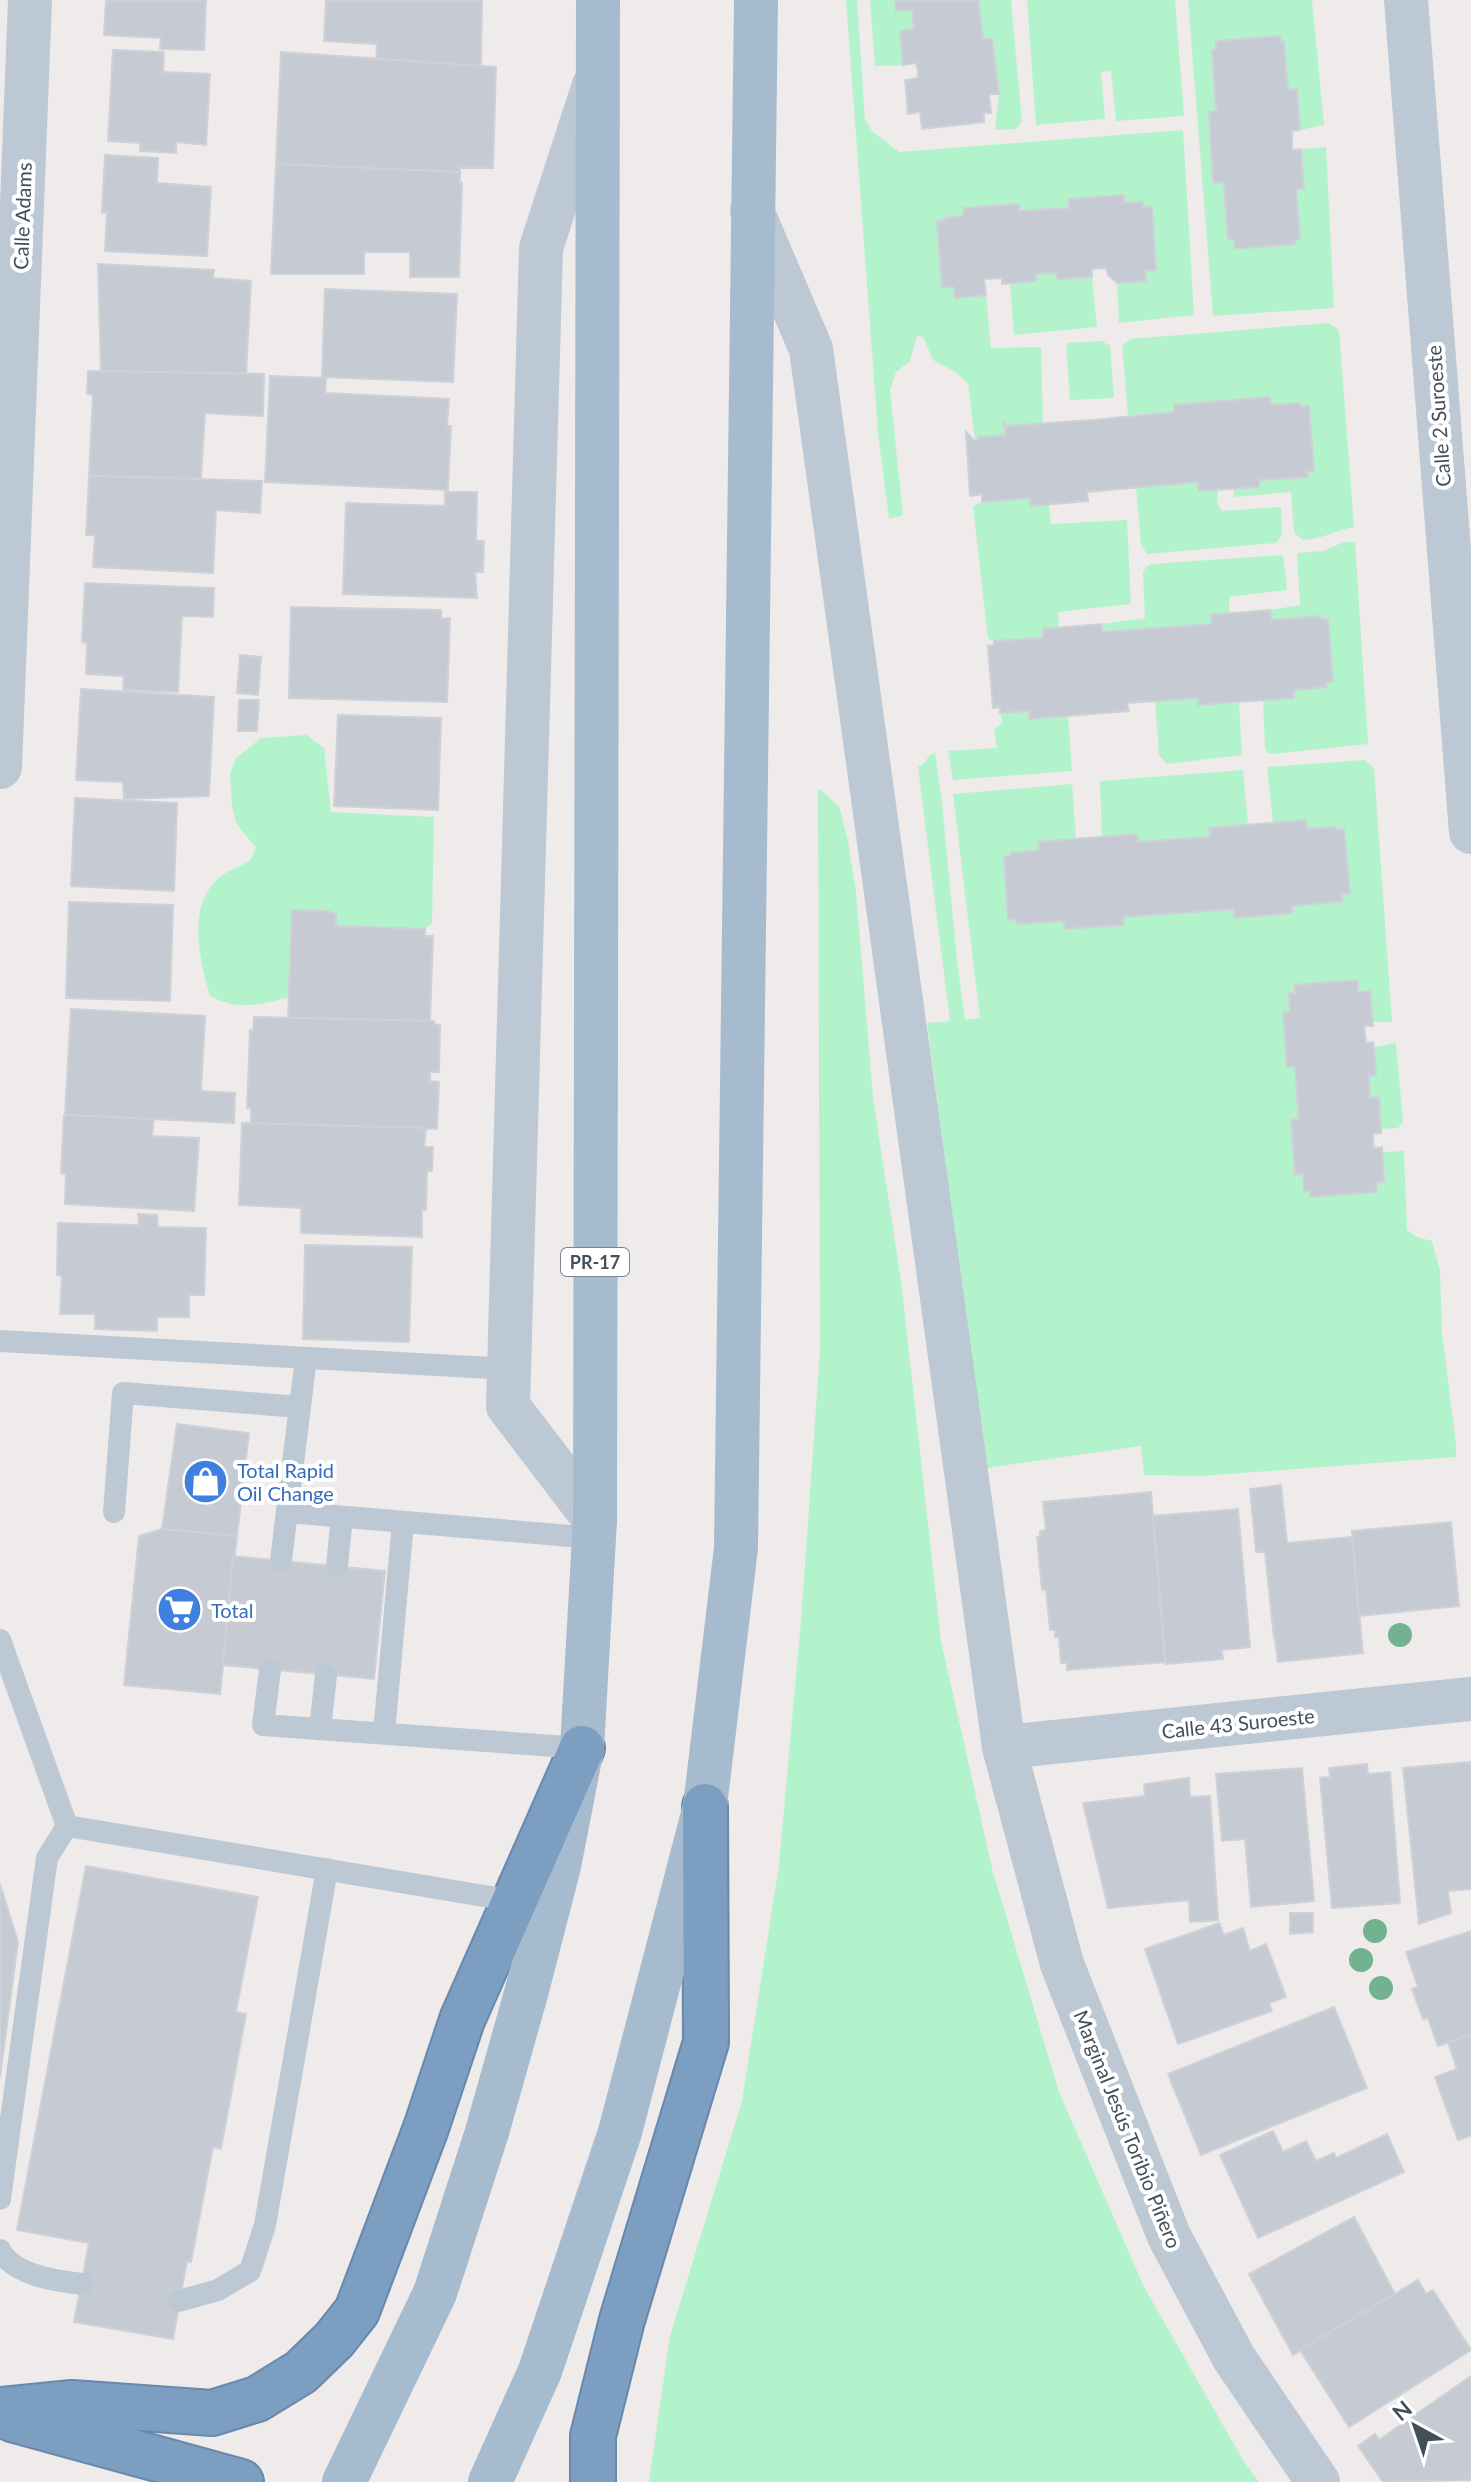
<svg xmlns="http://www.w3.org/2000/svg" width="1471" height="2482" font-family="Lato,sans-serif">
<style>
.green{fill:#b2f3cb}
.building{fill:#c6cad2;stroke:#ced1d8;stroke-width:2}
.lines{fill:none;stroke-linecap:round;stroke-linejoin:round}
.motorway-casing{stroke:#6889ad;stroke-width:48}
.service{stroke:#bcc8d3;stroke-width:22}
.minor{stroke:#bcc8d3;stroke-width:44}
.primary{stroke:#a7bbcf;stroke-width:44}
.motorway{stroke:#7c9ec1;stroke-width:44}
.tree{fill:#72b290}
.labels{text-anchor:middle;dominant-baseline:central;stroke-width:8;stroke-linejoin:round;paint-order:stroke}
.shield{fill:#fff;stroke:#7b848c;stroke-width:2}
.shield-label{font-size:18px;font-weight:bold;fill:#424f5b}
.street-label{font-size:20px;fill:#424f5b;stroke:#fff}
.shop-label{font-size:20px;fill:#366cbe;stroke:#fff;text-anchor:start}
</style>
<rect width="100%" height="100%" fill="#efebeb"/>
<g class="green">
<polygon points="846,0 857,0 865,120 872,131 899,152 1183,130 1194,315 1119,323 1117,283 1145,281 1145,271 1156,270 1152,206 1144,207 1142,202 1124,203 1124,195 1069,199 1069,208 1019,211 1019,204 964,208 963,216 945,218 944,221 937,221 942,287 954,287 955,298 986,295 991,348 1041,347 1043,424 1006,435 979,437 979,440 975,441 968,384 957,373 933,360 923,337 917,336 910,361 896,372 890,391 903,515 889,519 878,433"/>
<polygon points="870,0 895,0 897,11 912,10 914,29 900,31 903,65 875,66"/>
<polygon points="978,0 1011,0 1022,121 1016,129 995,130 999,94 992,39 983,39"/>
<polygon points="1027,0 1175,0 1184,116 1116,121 1111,71 1101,72 1105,119 1036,125"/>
<polygon points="1188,0 1312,0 1324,125 1300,130 1298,90 1288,90 1284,42 1281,42 1280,37 1216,41 1216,49 1212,50 1216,111 1209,112 1213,182 1224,182 1228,240 1234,239 1235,249 1295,245 1295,240 1300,239 1296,189 1304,188 1301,149 1326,147 1334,308 1213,316"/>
<polygon points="1056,273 1058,279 1092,277 1097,327 1014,335 1010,283 1036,281 1036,274"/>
<path d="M1329 323 1339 330 1354 527C1335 530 1321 540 1302 540L1294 532 1291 492 1233 497 1234 488 1259 487V480L1307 477V472L1314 471 1309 406 1301 407 1300 403 1271 405 1270 397 1174 405V412L1128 415 1122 345 1131 339Z"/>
<polygon points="1102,341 1110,346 1114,398 1070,400 1066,343"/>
<polygon points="1198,482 1199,491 1218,490 1217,503 1222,511 1281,507 1282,535 1276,543 1147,554 1141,544 1136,487"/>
<polygon points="1030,498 1031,505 1049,504 1051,524 1127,520 1131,604 1058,612 1059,628 1043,629 1043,638 994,641 988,639 973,506 982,502"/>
<polygon points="1344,542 1355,542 1368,744 1272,754 1267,753 1265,748 1263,700 1294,698 1294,690 1326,687 1326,682 1333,681 1328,619 1321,619 1319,616 1272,620 1270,610 1300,605 1297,553 1323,551"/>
<polygon points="1283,555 1287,590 1229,597 1229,613 1211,615 1212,624 1102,632 1101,624 1145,618 1143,573 1146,567 1151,564"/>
<polygon points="1198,698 1199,705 1239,703 1242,755 1167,764 1159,755 1155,701"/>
<polygon points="1029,711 1029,719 1068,716 1072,771 953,780 948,751 997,748 994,729 1003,722 1000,713"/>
<path d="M307 735 324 748 331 812 434 817 432 923 425 929 336 926V914L327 911 292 910 289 997C259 1005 239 1011 210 996 199 957 184 899 227 872 234 868 243 865 250 861L256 848 236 823 232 806 230 774 236 758 261 738Z"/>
<polygon points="935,752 941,793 957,960 965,1020 980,1018 953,794 1072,784 1076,839 1039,842 1039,850 1011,853 1011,856 1004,858 1008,919 1017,919 1017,923 1064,921 1065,929 1123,925 1123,917 1234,909 1235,918 1292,913 1292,906 1342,901 1342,894 1350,893 1344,830 1336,830 1336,827 1307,829 1273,823 1267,767 1365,760 1374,768 1392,1022 1372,1022 1370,992 1358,992 1358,981 1294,986 1290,1012 1283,1013 1287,1067 1295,1067 1299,1119 1295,1174 1303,1174 1304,1191 1310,1190 1310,1197 1376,1192 1376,1182 1384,1181 1383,1152 1404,1151 1407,1230 1417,1237 1432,1241 1440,1271 1442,1332 1456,1445 1456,1457 1202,1476 1144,1475 1141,1446 986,1468 927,1023 950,1021 918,767 925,763 928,757"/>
<polygon points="1243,770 1248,824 1210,828 1210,837 1138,842 1137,834 1102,837 1100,781"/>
<polygon points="818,788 839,806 848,841 856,891 873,1098 901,1280 941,1641 993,1872 1059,2092 1144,2287 1243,2460 1259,2482 649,2482 670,2336 742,2101 779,1865 801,1620 820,1351"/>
<polygon points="1396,1043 1403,1122 1398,1128 1381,1129 1379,1098 1370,1098 1369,1076 1376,1075 1374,1047"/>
</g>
<g class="building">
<polygon points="106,0 206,0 204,50 160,49 161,38 104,35"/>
<polygon points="326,0 482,0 481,66 376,60 377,44 324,41"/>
<polygon points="895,0 978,0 983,39 992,39 999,94 989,94 991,113 984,113 984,122 922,129 920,112 908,114 905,80 918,78 918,70 916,63 903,65 900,31 914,29 912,10 896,11"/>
<polygon points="1280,36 1281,42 1284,41 1288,90 1297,89 1300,130 1292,131 1292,150 1301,149 1304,189 1296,189 1300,239 1295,240 1295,244 1234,249 1234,239 1228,240 1224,182 1213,183 1209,112 1216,111 1212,50 1216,49 1216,41"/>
<polygon points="113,50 164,52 163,72 210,74 206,145 176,142 176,153 140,151 140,143 108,141"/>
<polygon points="281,52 496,67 493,168 459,168 460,172 276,164"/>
<polygon points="105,155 158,158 157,183 211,187 207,256 105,251 107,212 102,213"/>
<polygon points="276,164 460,172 460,183 462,183 459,277 410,277 410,252 364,252 364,274 271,274"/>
<polygon points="1124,195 1124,203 1143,202 1143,207 1152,206 1156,270 1145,271 1146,281 1117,283 1108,275 1106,268 1092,269 1092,277 1057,279 1056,273 1036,274 1036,281 1002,284 1002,278 984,279 986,295 955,298 954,287 942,287 937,221 944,221 944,218 963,216 964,208 1019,204 1019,211 1069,208 1069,199"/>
<polygon points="98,264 214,270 213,278 251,281 246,374 101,371"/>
<polygon points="325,289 457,294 453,382 322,377"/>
<polygon points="88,371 264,374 263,416 205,413 201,478 89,476 93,395 87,394"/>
<polygon points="270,376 326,378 325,393 449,399 447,426 451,426 448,490 265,482"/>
<polygon points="1270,397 1271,405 1300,403 1301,407 1309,406 1314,471 1307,472 1308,477 1259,480 1259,487 1199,491 1198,482 1087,492 1088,501 1031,506 1030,498 982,502 982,494 970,496 966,432 975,441 979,440 979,437 1006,435 1003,420 1006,426 1093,420 1174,412 1174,405"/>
<polygon points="89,476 262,481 260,513 216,510 213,573 93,567 95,535 86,535"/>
<polygon points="445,492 477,492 476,541 484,541 483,572 475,572 477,598 343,594 346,503 445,506"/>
<polygon points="85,583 214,588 213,617 182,616 178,692 123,690 124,676 86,674 87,643 82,642"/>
<polygon points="291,607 441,610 441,619 450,618 447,702 289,698"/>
<polygon points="1270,610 1272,620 1320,616 1321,619 1328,619 1333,681 1326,682 1327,687 1294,690 1294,698 1198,705 1198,698 1127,703 1129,711 1029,719 1029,711 1000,713 1000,707 993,708 988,646 994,645 994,641 1043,638 1043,629 1101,624 1102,632 1212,624 1211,615"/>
<polygon points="240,655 261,657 258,695 237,693"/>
<polygon points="81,689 214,697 209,796 124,799 123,782 76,780"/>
<polygon points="239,700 259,700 257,731 238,731"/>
<polygon points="338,715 441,718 438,810 334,806"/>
<polygon points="75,798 177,803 174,891 71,886"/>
<polygon points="1306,820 1307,829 1336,827 1336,830 1344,829 1350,894 1342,894 1342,901 1292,906 1292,913 1234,918 1234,909 1123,917 1124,925 1064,929 1064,921 1017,924 1017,919 1008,920 1004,857 1011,856 1011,853 1039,850 1039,842 1137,834 1138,842 1210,837 1209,828"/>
<polygon points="69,902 173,905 170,1001 66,998"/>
<polygon points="292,910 327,911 336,914 336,926 425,929 425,936 433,936 430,1021 288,1018"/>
<polygon points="1358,980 1358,992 1370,991 1373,1026 1364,1026 1366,1043 1373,1042 1374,1047 1376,1075 1369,1076 1370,1098 1379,1097 1381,1133 1373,1134 1373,1141 1374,1148 1382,1147 1384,1182 1376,1182 1377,1192 1310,1197 1310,1190 1304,1192 1303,1174 1295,1174 1291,1119 1299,1119 1295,1067 1287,1067 1283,1013 1290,1012 1289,993 1295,993 1294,985"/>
<polygon points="71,1009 205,1016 201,1091 235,1093 234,1123 65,1115"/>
<polygon points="254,1017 434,1021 434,1024 440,1025 439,1072 430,1072 430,1081 439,1082 437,1129 251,1124 251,1108 247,1108 250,1030 253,1031"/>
<polygon points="64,1115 154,1119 152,1136 199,1138 194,1211 65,1204 66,1174 61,1173"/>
<polygon points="242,1123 426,1128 424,1147 433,1147 432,1171 427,1171 426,1210 422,1209 422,1237 301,1233 301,1208 239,1205"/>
<polygon points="138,1214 157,1215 158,1227 206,1228 204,1295 189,1295 189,1317 157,1317 157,1331 95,1329 95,1314 60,1314 62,1276 57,1275 58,1223 139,1225"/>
<polygon points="305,1245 412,1247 409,1342 303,1339"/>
<polygon points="177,1424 249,1433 237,1536 162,1529"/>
<polygon points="1281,1485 1287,1543 1352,1537 1363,1653 1278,1662 1275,1638 1274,1638 1265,1552 1256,1552 1250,1489"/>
<polygon points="1151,1492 1165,1662 1067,1670 1067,1663 1061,1663 1059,1637 1055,1637 1055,1630 1050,1630 1046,1590 1042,1590 1037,1537 1040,1537 1040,1531 1046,1530 1043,1502"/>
<polygon points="1238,1509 1250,1647 1222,1650 1223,1659 1166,1664 1153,1516"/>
<polygon points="1451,1522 1459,1606 1359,1616 1352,1531"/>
<polygon points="162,1529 237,1536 220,1694 124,1685 139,1536"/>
<polygon points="233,1556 385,1571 374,1679 223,1665"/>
<polygon points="1471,1762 1471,1889 1448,1891 1451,1913 1419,1924 1403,1768"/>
<polygon points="1367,1764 1368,1774 1390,1772 1400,1903 1332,1908 1320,1778 1330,1777 1329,1768"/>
<polygon points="1302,1768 1314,1901 1251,1907 1245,1839 1222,1841 1216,1774"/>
<polygon points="1189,1778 1190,1797 1210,1796 1218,1920 1190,1922 1189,1900 1108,1908 1083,1803 1145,1796 1144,1784"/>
<polygon points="86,1866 258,1897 236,2012 246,2014 221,2149 213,2147 191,2262 187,2261 173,2339 74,2322 89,2243 17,2230"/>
<polygon points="0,1884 18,1942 0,2077"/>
<polygon points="1290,1913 1313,1913 1313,1932 1290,1934"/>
<polygon points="1219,1923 1224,1935 1243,1928 1250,1951 1266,1944 1286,1997 1269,2003 1272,2011 1178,2044 1145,1949"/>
<polygon points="1471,1931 1471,2034 1438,2046 1428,2018 1423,2019 1412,1989 1418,1987 1406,1952"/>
<polygon points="1334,2007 1367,2088 1201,2155 1168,2074"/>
<polygon points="1471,2034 1471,2136 1458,2140 1435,2077 1457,2069 1448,2043"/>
<polygon points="1273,2131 1283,2152 1306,2141 1316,2161 1334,2153 1336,2158 1387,2134 1404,2172 1258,2238 1220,2155"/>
<polygon points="1354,2217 1395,2294 1293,2355 1249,2274"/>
<polygon points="1418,2280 1426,2294 1433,2290 1471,2350 1349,2427 1300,2350"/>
<polygon points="1471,2376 1471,2480 1383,2482 1358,2446 1375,2434 1379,2440"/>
</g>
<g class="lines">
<defs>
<g id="motorway">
<polyline points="0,2410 72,2403 212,2413 257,2399 301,2372 334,2340 357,2311 426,2128 462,2020 582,1748"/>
<polyline points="12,2419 241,2482"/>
<polyline points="593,2482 593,2436 622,2320 706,2042 705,1806"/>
</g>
</defs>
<use href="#motorway" class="motorway-casing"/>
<g class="service">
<polyline points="0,1341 510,1369"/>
<polyline points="114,1512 123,1393 300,1407"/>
<polyline points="287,1512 594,1538"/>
<polyline points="281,1560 306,1358"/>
<polyline points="337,1566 342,1517"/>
<polyline points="0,1640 67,1826 514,1901"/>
<polyline points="270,1670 263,1725 582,1748"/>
<polyline points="320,1729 326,1675"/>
<polyline points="384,1733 403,1522"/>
<polyline points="0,2199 47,1858 67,1826"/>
<path d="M0 2250C13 2275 56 2281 82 2284"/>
<polyline points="179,2301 218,2290 250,2271 265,2225 327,1869"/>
</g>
<g class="minor">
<polyline points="1406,0 1471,832"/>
<polyline points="594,85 541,248 508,1406 595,1520"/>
<polyline points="752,211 811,349 1004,1747 1062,1964 1169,2236 1234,2358 1318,2482"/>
<polyline points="0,767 30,0"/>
<polyline points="1004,1747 1471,1699"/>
</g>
<g class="primary">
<polyline points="344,2482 435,2293 487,2132 527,1990 559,1866 582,1748 595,1520 598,0"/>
<polyline points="490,2482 540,2371 620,2132 705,1806 736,1548 756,0"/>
</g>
<use href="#motorway" class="motorway"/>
</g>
<g class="tree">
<circle cx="1400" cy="1635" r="12"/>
<circle cx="1375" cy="1931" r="12"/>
<circle cx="1361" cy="1960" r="12"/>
<circle cx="1381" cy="1988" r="12"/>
</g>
<defs>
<symbol id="shop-disc" viewBox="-11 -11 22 22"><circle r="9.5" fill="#3f7fe0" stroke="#fff"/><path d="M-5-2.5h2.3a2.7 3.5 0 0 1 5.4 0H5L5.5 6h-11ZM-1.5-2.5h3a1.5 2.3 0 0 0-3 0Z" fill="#fff"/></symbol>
<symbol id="supermarket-disc" viewBox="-11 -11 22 22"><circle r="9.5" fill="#3f7fe0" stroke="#fff"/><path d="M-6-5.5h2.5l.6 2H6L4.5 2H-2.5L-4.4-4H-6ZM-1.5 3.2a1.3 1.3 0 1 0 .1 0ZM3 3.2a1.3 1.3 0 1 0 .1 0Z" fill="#fff"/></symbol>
</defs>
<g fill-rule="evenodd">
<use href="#shop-disc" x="180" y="1456" width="51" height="51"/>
<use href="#supermarket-disc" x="154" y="1584" width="51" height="51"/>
</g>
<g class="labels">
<rect class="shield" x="561" y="1248" width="68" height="28" rx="6"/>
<g class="shield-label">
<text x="595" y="1262">PR-17</text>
</g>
<g class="street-label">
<text transform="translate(22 216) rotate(-88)">Calle Adams</text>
<text transform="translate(1438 416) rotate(-94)">Calle 2 Suroeste</text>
<text transform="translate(1238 1723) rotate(-6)">Calle 43 Suroeste</text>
<text transform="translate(1128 2129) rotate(68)">Marginal Jesús Toribio Piñero</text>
</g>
<g class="shop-label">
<text x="237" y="1470">Total Rapid<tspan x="237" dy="23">Oil Change</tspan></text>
<text x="211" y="1610">Total</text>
</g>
</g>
<g transform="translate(1415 2426) rotate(320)" stroke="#ffffff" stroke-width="6" paint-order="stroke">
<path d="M0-6L14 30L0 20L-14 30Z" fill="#424f5b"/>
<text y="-12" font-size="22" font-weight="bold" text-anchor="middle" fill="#424f5b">N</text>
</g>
</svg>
